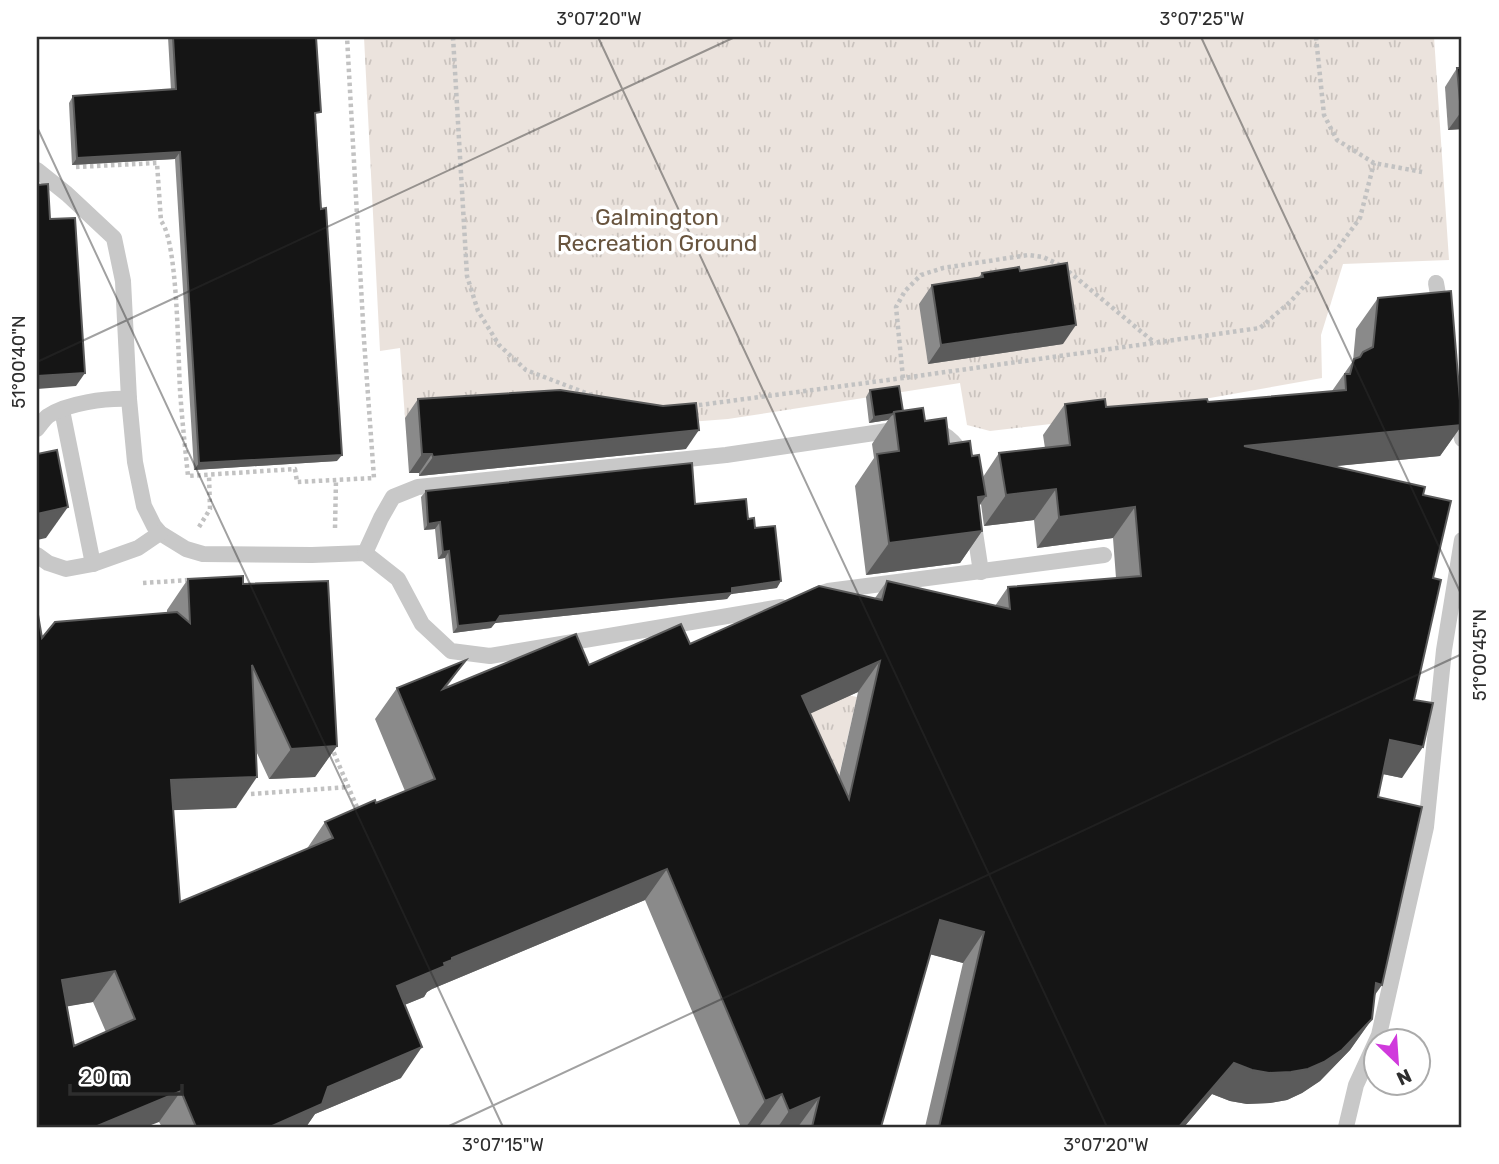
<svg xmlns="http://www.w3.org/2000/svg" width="1499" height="1164" font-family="Rubik,sans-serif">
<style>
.grass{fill:url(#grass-tufts)}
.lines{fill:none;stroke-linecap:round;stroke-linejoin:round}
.path{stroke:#c2c2c2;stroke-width:4.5;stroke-dasharray:3.5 3.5;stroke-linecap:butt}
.lane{stroke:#c8c8c8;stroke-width:16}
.wall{fill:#8a8a8a;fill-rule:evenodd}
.shaded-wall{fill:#5b5b5b}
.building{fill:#151515;stroke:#5b5b5b;stroke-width:2;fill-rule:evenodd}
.ticks{fill:none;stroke:#2e2e2e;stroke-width:2;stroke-opacity:0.45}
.labels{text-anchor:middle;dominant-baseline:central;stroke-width:7;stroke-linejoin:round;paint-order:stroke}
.park-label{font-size:23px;fill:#68543e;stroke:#fff}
.neatline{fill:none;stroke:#2e2e2e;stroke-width:2.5}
.ticks-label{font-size:18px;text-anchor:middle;fill:#2e2e2e}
</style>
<defs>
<pattern id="grass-tufts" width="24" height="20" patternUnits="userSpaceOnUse" patternTransform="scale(1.75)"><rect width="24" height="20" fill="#ebe3dd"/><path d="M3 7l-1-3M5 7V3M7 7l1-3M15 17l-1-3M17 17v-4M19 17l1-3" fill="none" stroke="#cac3be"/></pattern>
</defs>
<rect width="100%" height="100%" fill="#fff"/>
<g class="grass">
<polygon points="364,37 1434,37 1449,260 1343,264 1321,335 1322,378 1086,420 990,431 967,425 960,383 728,419 650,425 547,409 405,418 400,348 380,351"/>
<polygon points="805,686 857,697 835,793 781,727"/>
</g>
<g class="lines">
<g class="path">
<polyline points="453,37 467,276 478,311 499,345 526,370 594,396"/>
<polyline points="1316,37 1324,115 1337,140 1374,163 1422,172"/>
<path d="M76 167 157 163 161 221C178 241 178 358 180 390 182 419 185 447 188 476L295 469 297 482 374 478 364 340 347 37"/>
<polyline points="903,378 896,307 905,291 921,275 943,268 1028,255 1043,257 1062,266 1155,343"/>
<polyline points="692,406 903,378 1260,328 1291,301 1338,248 1360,218 1374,163"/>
<polyline points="199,527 210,509 209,475"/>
<polyline points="335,528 336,480"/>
<polyline points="143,583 190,580"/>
<polyline points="331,746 359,812"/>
<polyline points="251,794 348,787"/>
</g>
<g class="lane">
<polyline points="37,170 67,194 114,238 123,281 129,399 135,462 144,506 154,526 160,533 186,549 203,554 312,555 365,553 398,579 422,624 451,651 490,656 781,607"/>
<polyline points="1436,283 1441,311"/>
<polyline points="1457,409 1462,439"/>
<polyline points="62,410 93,564"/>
<path d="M930 428C947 434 959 444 964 462"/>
<path d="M37 429C40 425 44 419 48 416 67 403 106 398 129 399"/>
<polyline points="973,519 981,572"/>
<polyline points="365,553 381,518 393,497 418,487 726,455 901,429"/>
<polyline points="37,555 48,563 66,569 93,564 138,548 160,533"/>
<polyline points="816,595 828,591 1104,555"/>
<polyline points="1346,1127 1356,1085 1379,1035 1426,827 1444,650 1462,540"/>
</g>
</g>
<g class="wall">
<polygon points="168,37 316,37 316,119 337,461 194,470 175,159 72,165 69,103 73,96 171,90"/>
<polygon points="1457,68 1462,129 1448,130 1445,87"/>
<polygon points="1020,271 1063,344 928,364 919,304 932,285 979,277 982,273"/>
<path d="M1378 298 1462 425 1440 456 1335 466 1423 495 1433 578 1402 778 1383 774 1378 797 1375 995 1372 1019 1350 1050 1320 1081 1302 1093 1287 1100 1270 1103 1247 1104 1230 1101 1212 1094 1184 1127H925L963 963 930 954 881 1127H761L760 1125 754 1127H741L645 900 432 989 427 992 424 997 404 1005 401 1078 315 1114 306 1127H162L159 1122 37 1127 42 638 167 613V610L188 579 243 584 337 746 315 777 269 779 256 751 236 808 173 810 180 902 306 850 325 822 405 791 375 719 397 688 466 660 446 688 589 665 690 644 875 598 887 581 995 606 1008 587 1116 578 1113 538 1037 548 1034 520 984 526 981 504 979 506 982 531 960 563 866 575 855 486 874 458 872 444 888 420 869 423 866 397 870 390 903 411 925 421 949 444 972 456 983 477 999 453 1045 448 1043 435 1065 404 1106 407 1208 402 1332 391 1353 361 1356 329ZM858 692 839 777 810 713ZM93 1002 106 1032 74 1046 67 1006Z"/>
<polygon points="418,399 686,449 419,476 419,473 409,473 405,418"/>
<polygon points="426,491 695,504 748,519 755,528 777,588 731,594 727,599 495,623 491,628 453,633 445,558 438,559 435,529 424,530 421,497"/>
</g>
<g class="shaded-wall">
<polygon points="1461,112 1462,112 1462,129 1448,130"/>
<polygon points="180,152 175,159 72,165 77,158"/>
<polygon points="1076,325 1063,344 928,364 941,345"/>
<polygon points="85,373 76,386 37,389 37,376"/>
<polygon points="893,414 888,420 869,423 874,417"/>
<polygon points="1462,425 1440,456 1222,477 1244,446"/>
<polygon points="699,430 686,449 419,476 433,457"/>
<polygon points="422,454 432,454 419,473 409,473"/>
<polygon points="342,455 337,461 194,470 199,463"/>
<polygon points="1056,489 1034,520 984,526 1006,495"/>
<polygon points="986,496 963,528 978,497"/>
<polygon points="68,507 46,538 37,540 37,514"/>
<polygon points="1135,507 1113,538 1037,548 1059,517"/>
<polygon points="440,522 435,529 424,530 428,524"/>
<polygon points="982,531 960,563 866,575 889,543"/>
<polygon points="449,551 445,558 438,559 443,552"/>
<polygon points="781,581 777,588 731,594 727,599 495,623 500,616"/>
<polygon points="496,622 491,628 453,633 458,626"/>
<polygon points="880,661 858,692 781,727 802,696"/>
<polygon points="1390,740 1423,747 1402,778 1368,771"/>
<polygon points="337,746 315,777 269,779 291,749"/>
<polygon points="257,777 236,808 149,811 171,780"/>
<polygon points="667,869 645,900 432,989 427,992 424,997 375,1017 397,986 452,958"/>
<polygon points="940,920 984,932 963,963 918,951"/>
<polygon points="115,971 93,1002 41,1011 62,980"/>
<polygon points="1376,983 1382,985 1360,1016"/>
<polygon points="1372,1019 1350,1050 1320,1081 1302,1093 1287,1100 1270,1103 1247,1104 1230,1101 1212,1094 1184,1127 1179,1127 1234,1063"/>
<polygon points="422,1047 401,1078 315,1114 306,1127 270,1127 328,1087"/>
<polygon points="181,1091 159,1122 146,1127 95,1127"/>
<polygon points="782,1094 760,1125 754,1127 746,1127 765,1101"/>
<polygon points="819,1098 798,1127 778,1127 789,1111"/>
</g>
<g class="building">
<polygon points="173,37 316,37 321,112 315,113 321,209 326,208 342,455 199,463 180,152 77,158 73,96 176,89"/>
<polygon points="1457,68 1462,68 1462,112 1461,112"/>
<polygon points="48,184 50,219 75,218 85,373 37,376 37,185"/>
<polygon points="1067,263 1076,325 941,345 932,285 983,277 982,273 1019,267 1020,271"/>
<path d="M1451 291 1462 425 1244 446 1425 487 1423 495 1451 501 1433 578 1441 580 1414 700 1433 703 1423 747 1390 740 1378 797 1422 807 1382 985 1376 983 1372 1019 1342 1050 1324 1062 1308 1069 1291 1072 1269 1073 1252 1070 1234 1063 1179 1127H939L984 932 940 920 881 1127H812L819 1098 789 1111 782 1094 765 1101 667 869 452 958V960L444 963 445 966 397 986 422 1047 328 1087 322 1104 270 1127H196L181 1091 95 1127H37V609L42 638 55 622 177 612 190 623 188 579 243 576V584L328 581 337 746 291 749 252 665 257 777 171 780 180 902 333 838 325 822 375 800 376 803 435 779 397 688 466 660 443 689 576 634 589 665 681 624 690 644 819 586 882 600 887 581 1010 609 1008 587 1141 576 1135 507 1059 517 1056 489 1006 495 999 453 1070 445 1065 404 1105 399 1106 407 1207 399 1208 402 1346 390 1345 374H1350L1354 359 1360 357 1363 352 1373 347 1378 298ZM880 661 849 799 802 696ZM115 971 135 1019 74 1046 62 980Z"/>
<polygon points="899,386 903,411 894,412 893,414 874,417 870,390"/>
<polygon points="560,390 663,406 696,403 699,430 433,457 432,454 422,454 418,399"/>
<polygon points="923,408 925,421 946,418 949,444 970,441 972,456 979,455 986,496 978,497 982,531 889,543 877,454 899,451 894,412"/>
<polygon points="57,450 68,507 37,514 37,454"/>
<polygon points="692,463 695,504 746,499 748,519 754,518 755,528 775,526 781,581 732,588 732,593 500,616 496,622 458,626 449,551 443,552 440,522 428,524 426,491"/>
</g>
<path class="ticks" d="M598 37 1107 1127M1201 37 1462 596M37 127 503 1127M37 362 735 37M447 1127 1462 654"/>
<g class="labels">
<g class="park-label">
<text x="657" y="217">Galmington<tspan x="657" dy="26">Recreation Ground</tspan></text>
</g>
</g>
<rect width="1499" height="1164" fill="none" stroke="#ffffff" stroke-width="77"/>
<g transform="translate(1397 1062) rotate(155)"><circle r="33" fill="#ffffff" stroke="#ababab" stroke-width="2"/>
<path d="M0-5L12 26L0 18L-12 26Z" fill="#d03adc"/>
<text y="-10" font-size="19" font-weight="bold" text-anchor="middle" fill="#2e2e2e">N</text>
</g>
<path d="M70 1084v10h112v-10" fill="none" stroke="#2e2e2e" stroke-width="3.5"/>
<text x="80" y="1084" font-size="21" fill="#2e2e2e" stroke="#ffffff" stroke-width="5" paint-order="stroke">20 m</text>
<rect x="38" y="38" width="1422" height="1088" class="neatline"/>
<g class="ticks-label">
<text x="599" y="25">3°07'20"W</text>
<text x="1202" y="25">3°07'25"W</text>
<text transform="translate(19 362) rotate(-90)" y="6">51°00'40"N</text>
<text transform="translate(1480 655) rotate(-90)" y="6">51°00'45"N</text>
<text x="503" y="1151">3°07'15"W</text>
<text x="1106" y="1151">3°07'20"W</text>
</g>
</svg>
